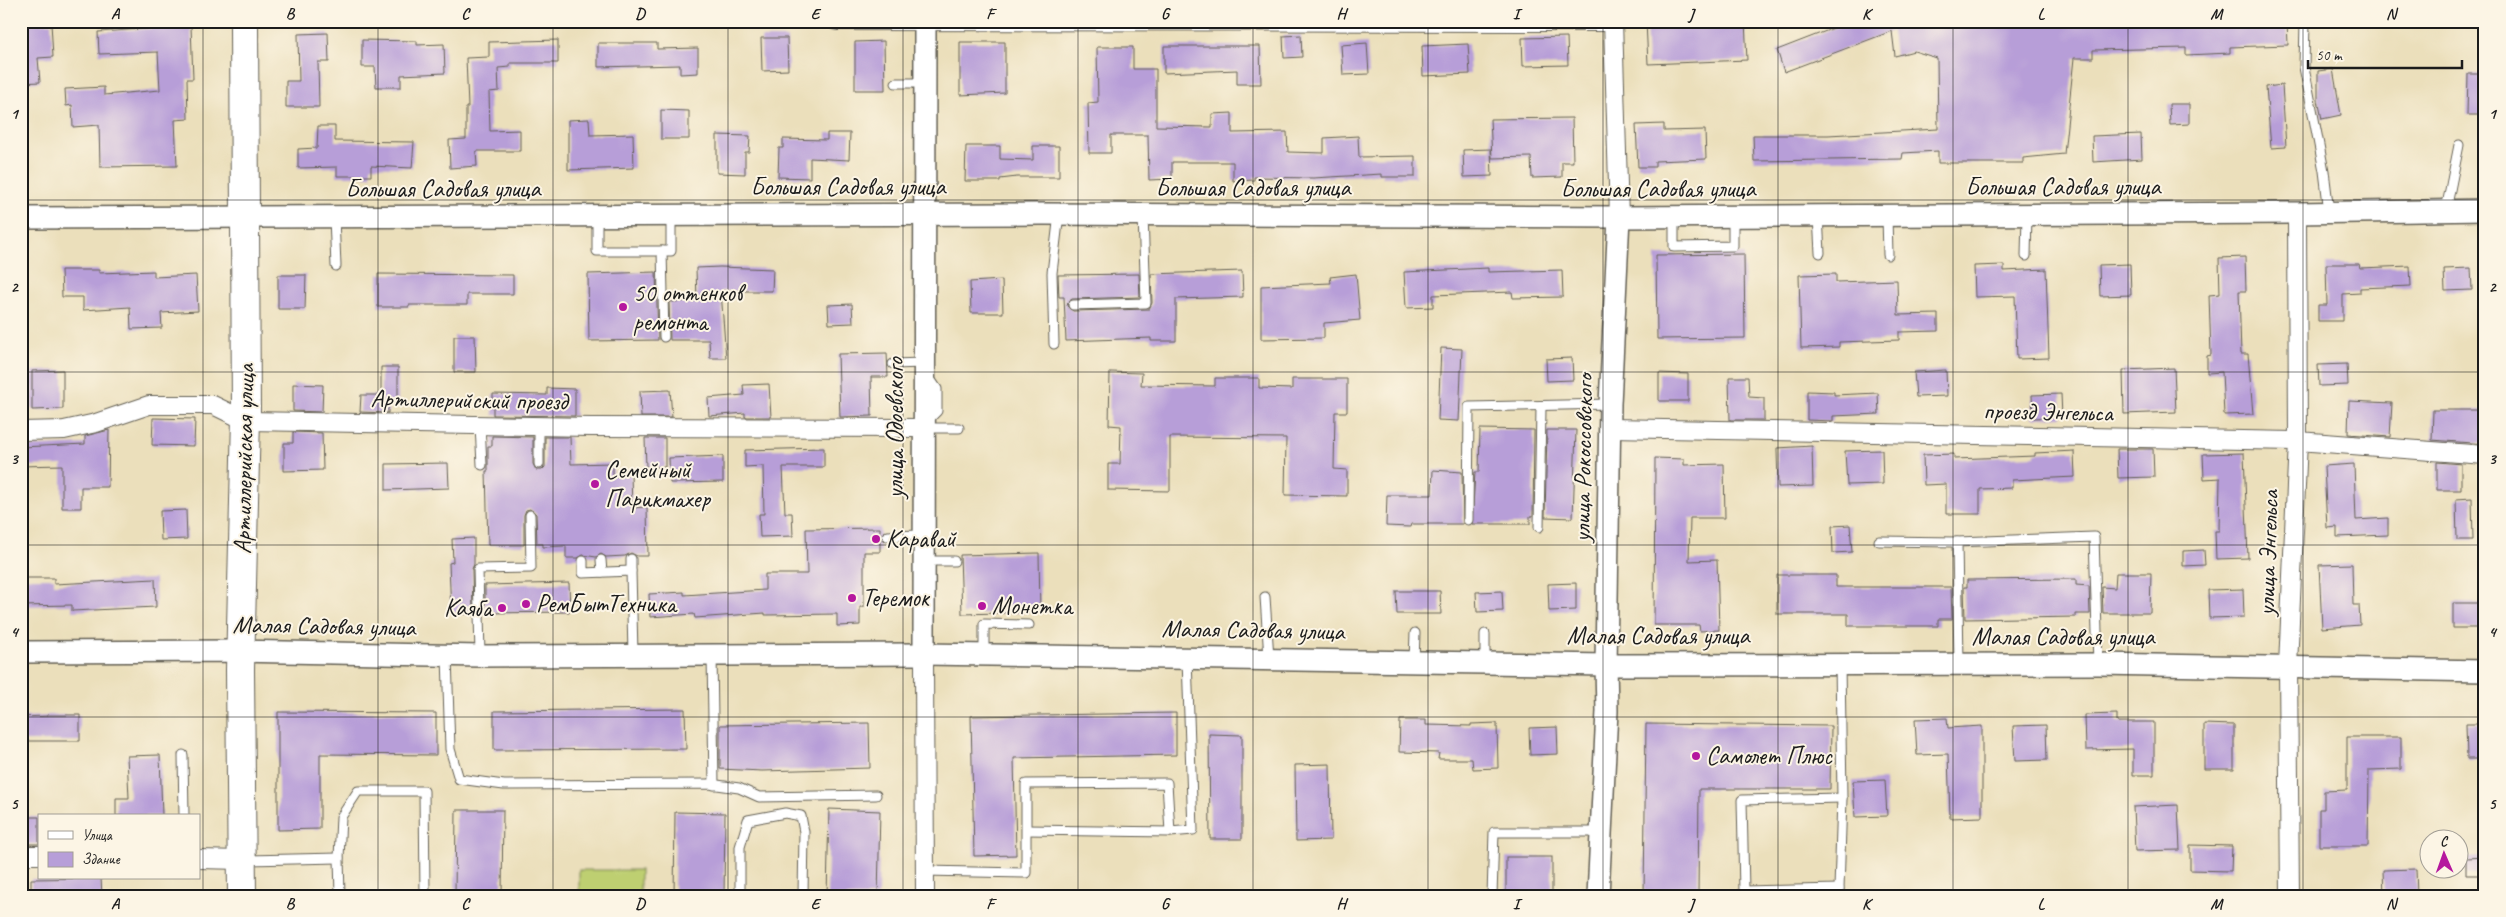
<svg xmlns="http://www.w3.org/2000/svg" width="2506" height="917" font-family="Caveat,sans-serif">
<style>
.green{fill:#becf71;stroke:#6d7646}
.building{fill:#b79ed8}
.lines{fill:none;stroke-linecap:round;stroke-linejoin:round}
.service-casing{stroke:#646054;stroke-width:11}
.minor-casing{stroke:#646054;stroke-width:20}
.tertiary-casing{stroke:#646054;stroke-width:24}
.primary-casing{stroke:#646054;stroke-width:30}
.service{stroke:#fff;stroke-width:9}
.minor{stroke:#fff;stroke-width:18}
.tertiary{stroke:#fff;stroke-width:21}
.primary{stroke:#fff;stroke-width:28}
.grid{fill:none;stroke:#1c1c1c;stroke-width:1;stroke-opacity:0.55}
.poi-dot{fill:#b5179e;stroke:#fcf5e5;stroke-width:2}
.labels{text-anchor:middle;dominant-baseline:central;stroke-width:4;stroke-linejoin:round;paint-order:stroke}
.street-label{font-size:25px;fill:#1c1c1c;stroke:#fcf5e5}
.poi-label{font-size:25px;fill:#1c1c1c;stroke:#fcf5e5;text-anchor:start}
.neatline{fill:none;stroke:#1c1c1c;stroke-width:2}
.grid-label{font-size:16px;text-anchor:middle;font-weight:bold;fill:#1c1c1c}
</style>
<rect width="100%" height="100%" fill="#fcf5e5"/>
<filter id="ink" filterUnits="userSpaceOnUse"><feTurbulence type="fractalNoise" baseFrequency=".02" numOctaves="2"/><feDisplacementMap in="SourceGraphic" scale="10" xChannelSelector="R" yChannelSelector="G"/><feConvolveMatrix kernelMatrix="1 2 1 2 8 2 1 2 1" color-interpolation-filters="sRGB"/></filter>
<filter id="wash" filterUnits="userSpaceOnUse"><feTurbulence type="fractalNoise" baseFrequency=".0096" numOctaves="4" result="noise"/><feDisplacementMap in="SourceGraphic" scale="20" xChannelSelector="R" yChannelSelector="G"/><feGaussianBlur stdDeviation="1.12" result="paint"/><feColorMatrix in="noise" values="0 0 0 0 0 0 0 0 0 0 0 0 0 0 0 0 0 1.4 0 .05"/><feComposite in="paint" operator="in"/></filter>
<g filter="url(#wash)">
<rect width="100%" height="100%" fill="#ebdfbb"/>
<rect class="green" x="579" y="870" width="61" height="26"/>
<g id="blocks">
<g class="building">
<polygon points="1646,21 1745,21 1747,60 1648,64"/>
<polygon points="1852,21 2287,21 2288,45 2230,47 2230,53 2186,55 2186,48 2093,50 2093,58 2074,58 2064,154 2023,158 2023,163 1938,163 1938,151 1903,153 1902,159 1754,161 1753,135 1828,135 1938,129 1937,58 1914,51 1895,56 1892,31 1784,72 1777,50"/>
<polygon points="51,23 53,57 38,58 40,82 21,83 21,25"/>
<polygon points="191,26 193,79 187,79 188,119 175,120 177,166 100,167 99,125 73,127 72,105 66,106 65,89 104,87 104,95 160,90 158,52 99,54 98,32"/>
<polygon points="328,33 329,62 318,62 319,107 286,107 286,81 299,81 298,34"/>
<polygon points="1301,35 1302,57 1284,58 1283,36"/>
<polygon points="1567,37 1568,65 1523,66 1522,38"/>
<polygon points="761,38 787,38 788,70 762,71"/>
<polygon points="362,40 417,41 417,45 444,44 445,73 401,75 401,87 376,87 375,67 362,67"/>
<polygon points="558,40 558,63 510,63 510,67 498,68 499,91 489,92 490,131 520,130 520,151 476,151 477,166 450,168 449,140 466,139 466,107 468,107 466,58 489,57 489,42"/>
<polygon points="884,41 885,90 855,90 855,42"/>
<polygon points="960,42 1005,42 1005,93 960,95"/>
<polygon points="598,43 657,43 657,49 698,48 698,73 680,74 680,65 598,67"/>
<polygon points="1367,43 1369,74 1343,75 1341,45"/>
<polygon points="1468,44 1470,74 1423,76 1422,46"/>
<polygon points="1164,46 1260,46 1261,84 1237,84 1237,70 1164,73"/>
<polygon points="1097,47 1133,47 1133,69 1156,69 1156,126 1212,127 1212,114 1232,113 1232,133 1287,132 1288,152 1324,153 1324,138 1358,136 1359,157 1415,156 1415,177 1382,177 1382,174 1313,178 1254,177 1254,180 1233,181 1233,162 1172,162 1172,179 1149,180 1148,135 1111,135 1111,153 1089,153 1088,103 1098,102"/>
<polygon points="2333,69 2341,115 2322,119 2318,100 2318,71"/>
<polygon points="2468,74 2485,74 2485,115 2467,115"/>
<polygon points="2282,85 2286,147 2271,148 2266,87"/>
<polygon points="2169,104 2189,104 2189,124 2170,125"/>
<polygon points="661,110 689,111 689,139 661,139"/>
<polygon points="1572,118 1573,162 1562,162 1562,177 1532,178 1531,157 1492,158 1490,119"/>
<polygon points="589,119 590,135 633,134 634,168 568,170 568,120"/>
<polygon points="1664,124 1664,131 1705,130 1706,159 1655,161 1655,167 1638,167 1636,125"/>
<polygon points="318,126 335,126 335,141 414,142 412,168 371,166 371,176 337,176 337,167 298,168 298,149 317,148"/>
<polygon points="827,133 850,133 849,160 810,158 810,178 778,177 779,148 783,148 783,139 827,140"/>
<polygon points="2141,134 2142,159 2093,162 2092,136"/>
<polygon points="717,135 750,136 749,152 745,152 745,174 717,173"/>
<polygon points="966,146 1000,146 1000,159 1033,160 1033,146 1059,146 1059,177 1017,177 1000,179 1000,181 965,181"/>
<polygon points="1491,149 1492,176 1464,177 1463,150"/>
<polygon points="1744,254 1745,338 1657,339 1656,255"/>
<polygon points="2245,257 2246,291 2239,291 2241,354 2248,354 2253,414 2224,415 2222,372 2207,373 2207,356 2211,355 2209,295 2220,294 2219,258"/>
<polygon points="2130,264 2131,295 2100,296 2099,265"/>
<polygon points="2326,264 2359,264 2360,268 2410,266 2411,286 2360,288 2360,293 2343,294 2343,321 2318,321 2318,305 2327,305"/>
<polygon points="2004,265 2004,271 2046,269 2049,358 2017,359 2015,296 1975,297 1974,266"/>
<polygon points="720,267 773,269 772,291 721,291 726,358 710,358 709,340 670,340 669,302 697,301 696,268"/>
<polygon points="1488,268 1488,272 1562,270 1563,297 1513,298 1512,292 1433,295 1433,307 1406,308 1404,272"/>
<polygon points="2471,268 2472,290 2445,291 2444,269"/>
<polygon points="61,270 99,270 99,273 154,271 154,277 196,275 198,311 161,313 162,328 131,329 130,307 83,310 83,297 62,297"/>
<polygon points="1242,271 1243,297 1176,299 1176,341 1151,341 1151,338 1066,341 1064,297 1059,297 1058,275 1139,274 1140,297 1072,299 1068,302 1067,306 1073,311 1149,309 1152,303 1151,274"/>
<polygon points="656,272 658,340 589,341 588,274"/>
<polygon points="378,274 513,275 513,294 467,294 467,305 409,305 409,307 378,307"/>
<polygon points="1356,274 1360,320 1324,323 1324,338 1261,339 1261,286 1331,283 1330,277"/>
<polygon points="1836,274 1836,282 1897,280 1898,315 1938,314 1938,331 1899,332 1899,340 1839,342 1839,347 1801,348 1799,275"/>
<polygon points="278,275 306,275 305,309 278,309"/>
<polygon points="1002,280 1003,313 971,313 970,282"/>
<polygon points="852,304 853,323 829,324 828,305"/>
<polygon points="454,336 475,336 476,372 454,372"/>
<polygon points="1441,348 1462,349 1459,421 1438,420"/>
<polygon points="887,353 888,377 871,377 872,416 840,417 838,354"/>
<polygon points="1572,358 1573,380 1547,381 1546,359"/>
<polygon points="2347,364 2348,385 2319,386 2318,365"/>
<polygon points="381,367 398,367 398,404 388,404 388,413 360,412 361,395 381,395"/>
<polygon points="2174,368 2176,412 2124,414 2123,370"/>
<polygon points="63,370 63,409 32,410 32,371"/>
<polygon points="1946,370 1947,396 1916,397 1914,372"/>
<polygon points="1110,372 1142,373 1141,385 1215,386 1215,378 1259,378 1259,388 1292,389 1292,379 1347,379 1347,412 1335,412 1334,469 1347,470 1347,496 1285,495 1286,438 1170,437 1170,491 1108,490 1108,464 1120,464 1121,426 1109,425"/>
<polygon points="1659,373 1688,374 1688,401 1659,401"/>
<polygon points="1729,377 1748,377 1749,397 1764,398 1764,420 1730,420"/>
<polygon points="293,384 323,385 322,412 293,411"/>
<polygon points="769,384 771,417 745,417 745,413 709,416 708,398 744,395 743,385"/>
<polygon points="547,388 575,389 575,416 493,415 493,394 547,395"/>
<polygon points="670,390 672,417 641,417 640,391"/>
<polygon points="1807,391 1834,392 1834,395 1878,393 1879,414 1833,416 1833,421 1807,420"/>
<polygon points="2061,394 2062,417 2033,418 2032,395"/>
<polygon points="2349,401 2392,403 2390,437 2348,434"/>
<polygon points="2433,410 2485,410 2485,444 2432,440"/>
<polygon points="153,418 195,419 194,446 152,445"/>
<polygon points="1480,429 1534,430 1533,516 1530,516 1530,524 1472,524 1475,472 1479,472"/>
<polygon points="109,430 108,487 81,487 81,508 62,508 62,465 21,466 21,447 85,444 85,436"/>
<polygon points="1547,430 1576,430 1573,518 1545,517"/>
<polygon points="293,432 322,433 323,470 284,471 284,443 293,443"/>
<polygon points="492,436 533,437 533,464 536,470 542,470 545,467 545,437 570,437 571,464 613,463 613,475 631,474 632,508 647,507 648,556 637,556 631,553 625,556 606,557 601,554 596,557 583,555 578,558 566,558 566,546 543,547 543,544 537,544 536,514 530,509 526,510 524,515 524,545 488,545 486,471 488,471 488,446 492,446"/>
<polygon points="645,438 665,438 665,467 646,467"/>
<polygon points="1812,446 1813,486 1778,487 1777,448"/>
<polygon points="824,448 824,467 783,467 785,513 792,513 793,536 760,537 759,514 764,514 763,466 745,467 745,450"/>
<polygon points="2117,449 2153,449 2154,477 2118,478"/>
<polygon points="1882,450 1883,484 1847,485 1845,451"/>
<polygon points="2074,451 2075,477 2012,480 2012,488 1980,489 1980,514 1946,514 1946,484 1924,485 1923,455 1954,454 1954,459 2035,456 2035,453"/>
<polygon points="2244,453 2248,558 2216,559 2215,531 2219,531 2220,478 2204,479 2203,454"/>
<polygon points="723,456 723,482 670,483 669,458"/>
<polygon points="1655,458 1684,459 1684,465 1724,464 1725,518 1690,518 1689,561 1717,560 1719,630 1700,631 1699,625 1654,625"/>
<polygon points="2437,462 2461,464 2461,490 2437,490"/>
<polygon points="448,463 449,488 386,490 386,464"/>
<polygon points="2354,464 2356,520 2388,518 2388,535 2337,537 2337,527 2327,528 2324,466"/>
<polygon points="1433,470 1462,472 1463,524 1411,524 1410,527 1386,526 1387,495 1432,495"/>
<polygon points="2472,498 2473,540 2457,540 2456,499"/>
<polygon points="186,510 187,539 161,540 160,511"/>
<polygon points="1850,525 1852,552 1833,553 1832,526"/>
<polygon points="880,528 880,552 864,552 864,607 860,607 860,625 837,626 837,614 765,615 765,613 695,618 694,614 650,617 649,594 684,592 684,595 765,590 765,574 807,574 806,529"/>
<polygon points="474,538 474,564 472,569 473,614 451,614 449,563 453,562 452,539"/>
<polygon points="2204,550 2205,565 2183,566 2183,551"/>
<polygon points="1039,553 1040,612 962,614 960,555"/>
<polygon points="2352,564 2353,605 2359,605 2360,625 2322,628 2319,565"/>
<polygon points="2116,573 2151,573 2150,613 2103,613 2102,587 2115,588"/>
<polygon points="1777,575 1836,575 1836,587 1951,587 1952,619 1938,619 1938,626 1848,626 1848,614 1777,614"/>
<polygon points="21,578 54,578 54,584 155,579 156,607 72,611 72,605 21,606"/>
<polygon points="2076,579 2076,585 2089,586 2090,614 2076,614 2076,617 1965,619 1964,587 1967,587 1967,580"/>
<polygon points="569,583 570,612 485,613 485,585"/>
<polygon points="1576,583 1576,610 1549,611 1548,584"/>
<polygon points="2243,589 2244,617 2209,618 2208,590"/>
<polygon points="1396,591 1440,591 1441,614 1397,614"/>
<polygon points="1502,591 1503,611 1477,612 1476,592"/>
<polygon points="2453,603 2483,603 2482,628 2453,628"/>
<polygon points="685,709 686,749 494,750 494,711"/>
<polygon points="278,712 436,713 436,755 320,754 320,829 278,830"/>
<polygon points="1176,713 1176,755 1014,758 1016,855 974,856 971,716"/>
<polygon points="2117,714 2117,722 2154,722 2154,775 2133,775 2133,749 2086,750 2085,715"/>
<polygon points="47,715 80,715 80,741 21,741 21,717 47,716"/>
<polygon points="1947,718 1948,728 1982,726 1982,817 1950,818 1948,754 1917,755 1915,719"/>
<polygon points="1400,720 1426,720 1426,725 1471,726 1471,724 1497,723 1498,768 1473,769 1472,759 1438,759 1439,753 1399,752"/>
<polygon points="869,723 870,768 762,771 720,769 720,725"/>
<polygon points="1646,724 1831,726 1830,789 1699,789 1698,896 1644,896"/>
<polygon points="2204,724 2234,725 2234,769 2204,769"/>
<polygon points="2466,724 2485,724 2485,759 2467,759"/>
<polygon points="2046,725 2047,760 2015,761 2013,726"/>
<polygon points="1557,727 1558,754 1530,755 1529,728"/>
<polygon points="1209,734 1242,735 1242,839 1210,839"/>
<polygon points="2347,737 2401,737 2401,769 2369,770 2368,846 2319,846 2319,809 2324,809 2324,791 2347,790"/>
<polygon points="160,755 162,816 116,816 116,798 129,798 127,756"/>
<polygon points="1330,764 1331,840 1296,841 1295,765"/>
<polygon points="1885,780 1887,816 1855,817 1853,781"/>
<polygon points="2178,805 2180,850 2135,851 2133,807"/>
<polygon points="829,809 880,811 878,896 827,896"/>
<polygon points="456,810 503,810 502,896 455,896"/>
<polygon points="675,812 725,813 724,896 674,896"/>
<polygon points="21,817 39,817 39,844 22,844"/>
<polygon points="2190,845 2232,846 2231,871 2190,870"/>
<rect x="1506" y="857" width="46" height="39"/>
<polygon points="2485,857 2485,875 2466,875 2466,858"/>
<polygon points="2416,869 2417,896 2384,896 2383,870"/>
<polygon points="101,878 102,896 31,896 31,879"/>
</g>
</g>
</g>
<g filter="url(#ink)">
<use href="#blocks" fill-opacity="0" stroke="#646054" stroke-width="1"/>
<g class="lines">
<defs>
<g id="service">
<polyline points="2305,21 2304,67 2324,171 2329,212"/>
<polyline points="896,83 924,83"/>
<polyline points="2446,210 2459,145"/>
<polyline points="597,216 597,251 671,251 671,215"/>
<polyline points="1818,216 1820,253"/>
<polyline points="1887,216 1888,255"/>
<polyline points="334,217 336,266"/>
<polyline points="1674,217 1674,247 1733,246 1733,217"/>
<polyline points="662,251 664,337"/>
<polyline points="2026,256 2027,215"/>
<polyline points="1073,305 1146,303 1143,215"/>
<polyline points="1054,344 1052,273 1059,214"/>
<polyline points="893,364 923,363"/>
<polyline points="927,421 937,411 937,389 928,376"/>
<polyline points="480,425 482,465"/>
<polyline points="539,426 539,464"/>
<polyline points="923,428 959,428"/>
<polyline points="1468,520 1469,407 1610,404"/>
<polyline points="1539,527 1541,407"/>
<polyline points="887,536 922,535"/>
<polyline points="1879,541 1957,542 1959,663"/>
<polyline points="1957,542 2094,537 2098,664"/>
<polyline points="631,559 631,571"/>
<polyline points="601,560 602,572"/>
<polyline points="583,561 583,573 631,571 633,654"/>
<polyline points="923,561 954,561"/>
<polyline points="1265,597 1269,658"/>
<polyline points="1485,634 1485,662"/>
<polyline points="712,655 714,785"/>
<polyline points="984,655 984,624 1029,625"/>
<polyline points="447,656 450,749 459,779 504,785 710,784 739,788 759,797 876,795"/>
<polyline points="480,656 478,569 531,568 530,515"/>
<polyline points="1414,661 1415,633"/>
<polyline points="183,755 184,816"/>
<polyline points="1027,830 1170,832"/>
<polyline points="244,860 339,858"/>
<polyline points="925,871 1026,873 1026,784 1167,783 1170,832 1193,830 1187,659"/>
<polyline points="1839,889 1842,798"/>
<polyline points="340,896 339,858 341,817 358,791 424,791 425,896"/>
<polyline points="740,896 740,847 748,820 785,813 801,816 804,832 803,896"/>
<polyline points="1492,896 1494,832 1601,832"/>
<polyline points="1839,896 1839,889 1744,891 1742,800 1842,798 1840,663"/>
</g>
<g id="minor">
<polyline points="836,21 1613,22"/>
<polyline points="1613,21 1619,217"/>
<polyline points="1610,428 2298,441 2485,455"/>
<polyline points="21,431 64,430 96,423 149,405 213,405 246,421 591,427 923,428"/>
<polyline points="924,654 925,896"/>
<polyline points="21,855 39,855"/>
<polyline points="199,859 241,860"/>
<polyline points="2290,896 2288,666 2298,441 2297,213"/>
</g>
<g id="tertiary">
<polyline points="21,218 1043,214 1619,217 2297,213 2485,210"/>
<polyline points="21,652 240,651 480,656 924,654 1606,665 2098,664 2485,671"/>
<polyline points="924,654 925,21"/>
<polyline points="1598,896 1607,711 1606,665 1610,404 1619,217"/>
</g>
<polyline id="primary" points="242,896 240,670 246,417 244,21"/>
</defs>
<use href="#service" class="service-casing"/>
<use href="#minor" class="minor-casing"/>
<use href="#tertiary" class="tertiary-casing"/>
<use href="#primary" class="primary-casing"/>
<use href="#service" class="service"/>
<use href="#minor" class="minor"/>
<use href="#tertiary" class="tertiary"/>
<use href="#primary" class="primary"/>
</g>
</g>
<path class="grid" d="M203 21V896M378 21V896M553 21V896M728 21V896M903 21V896M1078 21V896M1253 21V896M1428 21V896M1603 21V896M1778 21V896M1953 21V896M2128 21V896M2303 21V896M21 200H2485M21 372H2485M21 545H2485M21 717H2485"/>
<g class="poi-dot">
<circle cx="623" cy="307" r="5"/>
<circle cx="595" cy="484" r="5"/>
<circle cx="876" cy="539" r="5"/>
<circle cx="852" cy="598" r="5"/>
<circle cx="526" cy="604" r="5"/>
<circle cx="982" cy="606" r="5"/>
<circle cx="502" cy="608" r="5"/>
<circle cx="1696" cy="756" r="5"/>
</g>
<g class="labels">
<g class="street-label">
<text x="848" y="187">Большая Садовая улица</text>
<text x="2063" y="187">Большая Садовая улица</text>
<text x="1253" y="188">Большая Садовая улица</text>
<text x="443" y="189">Большая Садовая улица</text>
<text x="1658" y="189">Большая Садовая улица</text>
<text transform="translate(469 400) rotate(1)">Артиллерийский проезд</text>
<text transform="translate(2048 412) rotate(1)">проезд Энгельса</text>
<text transform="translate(895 428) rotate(-90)">улица Одоевского</text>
<text transform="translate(1583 458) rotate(-89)">улица Рокоссовского</text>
<text transform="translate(244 459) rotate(-89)">Артиллерийская улица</text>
<text transform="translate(2268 553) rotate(-88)">улица Энгельса</text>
<text transform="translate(324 626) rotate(1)">Малая Садовая улица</text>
<text transform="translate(1253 630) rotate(1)">Малая Садовая улица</text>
<text x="1658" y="636">Малая Садовая улица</text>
<text x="2063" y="637">Малая Садовая улица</text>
</g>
<g class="poi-label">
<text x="633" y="293">50 оттенков<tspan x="633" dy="29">ремонта</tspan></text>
<text x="605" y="470">Семейный<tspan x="605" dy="29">Парикмахер</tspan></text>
<text x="886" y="539">Каравай</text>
<text x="862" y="598">Теремок</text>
<text x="536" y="604">РемБытТехника</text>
<text x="992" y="606">Монетка</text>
<text x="492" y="608" text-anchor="end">Каяба</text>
<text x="1706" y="756">Самолет Плюс</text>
</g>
</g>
<rect width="2506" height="917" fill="none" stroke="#fcf5e5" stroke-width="55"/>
<rect x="38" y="814" width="162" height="65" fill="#fcf5e5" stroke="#a29e95"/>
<rect x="48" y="831" width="25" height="8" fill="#ffffff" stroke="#a29e95"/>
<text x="82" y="840" font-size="15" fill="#1c1c1c">Улица</text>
<rect x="48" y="852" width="25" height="15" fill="#b79ed8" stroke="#a29e95"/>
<text x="82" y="864" font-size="15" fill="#1c1c1c">Здание</text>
<g transform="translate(2444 854) rotate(358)"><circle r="24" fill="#fcf5e5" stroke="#a29e95"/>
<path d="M0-4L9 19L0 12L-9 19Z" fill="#b5179e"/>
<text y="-8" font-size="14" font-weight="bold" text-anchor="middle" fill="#1c1c1c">С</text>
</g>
<path d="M2308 60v8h154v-8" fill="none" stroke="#1c1c1c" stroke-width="2.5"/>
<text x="2316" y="60" font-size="15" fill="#1c1c1c" stroke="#fcf5e5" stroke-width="4" paint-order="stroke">50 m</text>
<rect x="28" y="28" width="2450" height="862" class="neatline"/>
<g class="grid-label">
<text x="115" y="19">A</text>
<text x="290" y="19">B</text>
<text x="465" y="19">C</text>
<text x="640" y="19">D</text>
<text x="815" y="19">E</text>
<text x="990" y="19">F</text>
<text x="1165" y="19">G</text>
<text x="1341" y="19">H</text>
<text x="1516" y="19">I</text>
<text x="1691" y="19">J</text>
<text x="1866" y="19">K</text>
<text x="2041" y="19">L</text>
<text x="2216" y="19">M</text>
<text x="2391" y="19">N</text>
<text x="14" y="119">1</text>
<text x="2492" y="119">1</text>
<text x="14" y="292">2</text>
<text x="2492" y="292">2</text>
<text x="14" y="464">3</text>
<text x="2492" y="464">3</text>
<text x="14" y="637">4</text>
<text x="2492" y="637">4</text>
<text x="14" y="809">5</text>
<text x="2492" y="809">5</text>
<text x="115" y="909">A</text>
<text x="290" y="909">B</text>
<text x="465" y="909">C</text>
<text x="640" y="909">D</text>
<text x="815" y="909">E</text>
<text x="990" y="909">F</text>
<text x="1165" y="909">G</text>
<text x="1341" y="909">H</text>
<text x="1516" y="909">I</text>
<text x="1691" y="909">J</text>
<text x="1866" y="909">K</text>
<text x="2041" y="909">L</text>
<text x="2216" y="909">M</text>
<text x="2391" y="909">N</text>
</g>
</svg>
